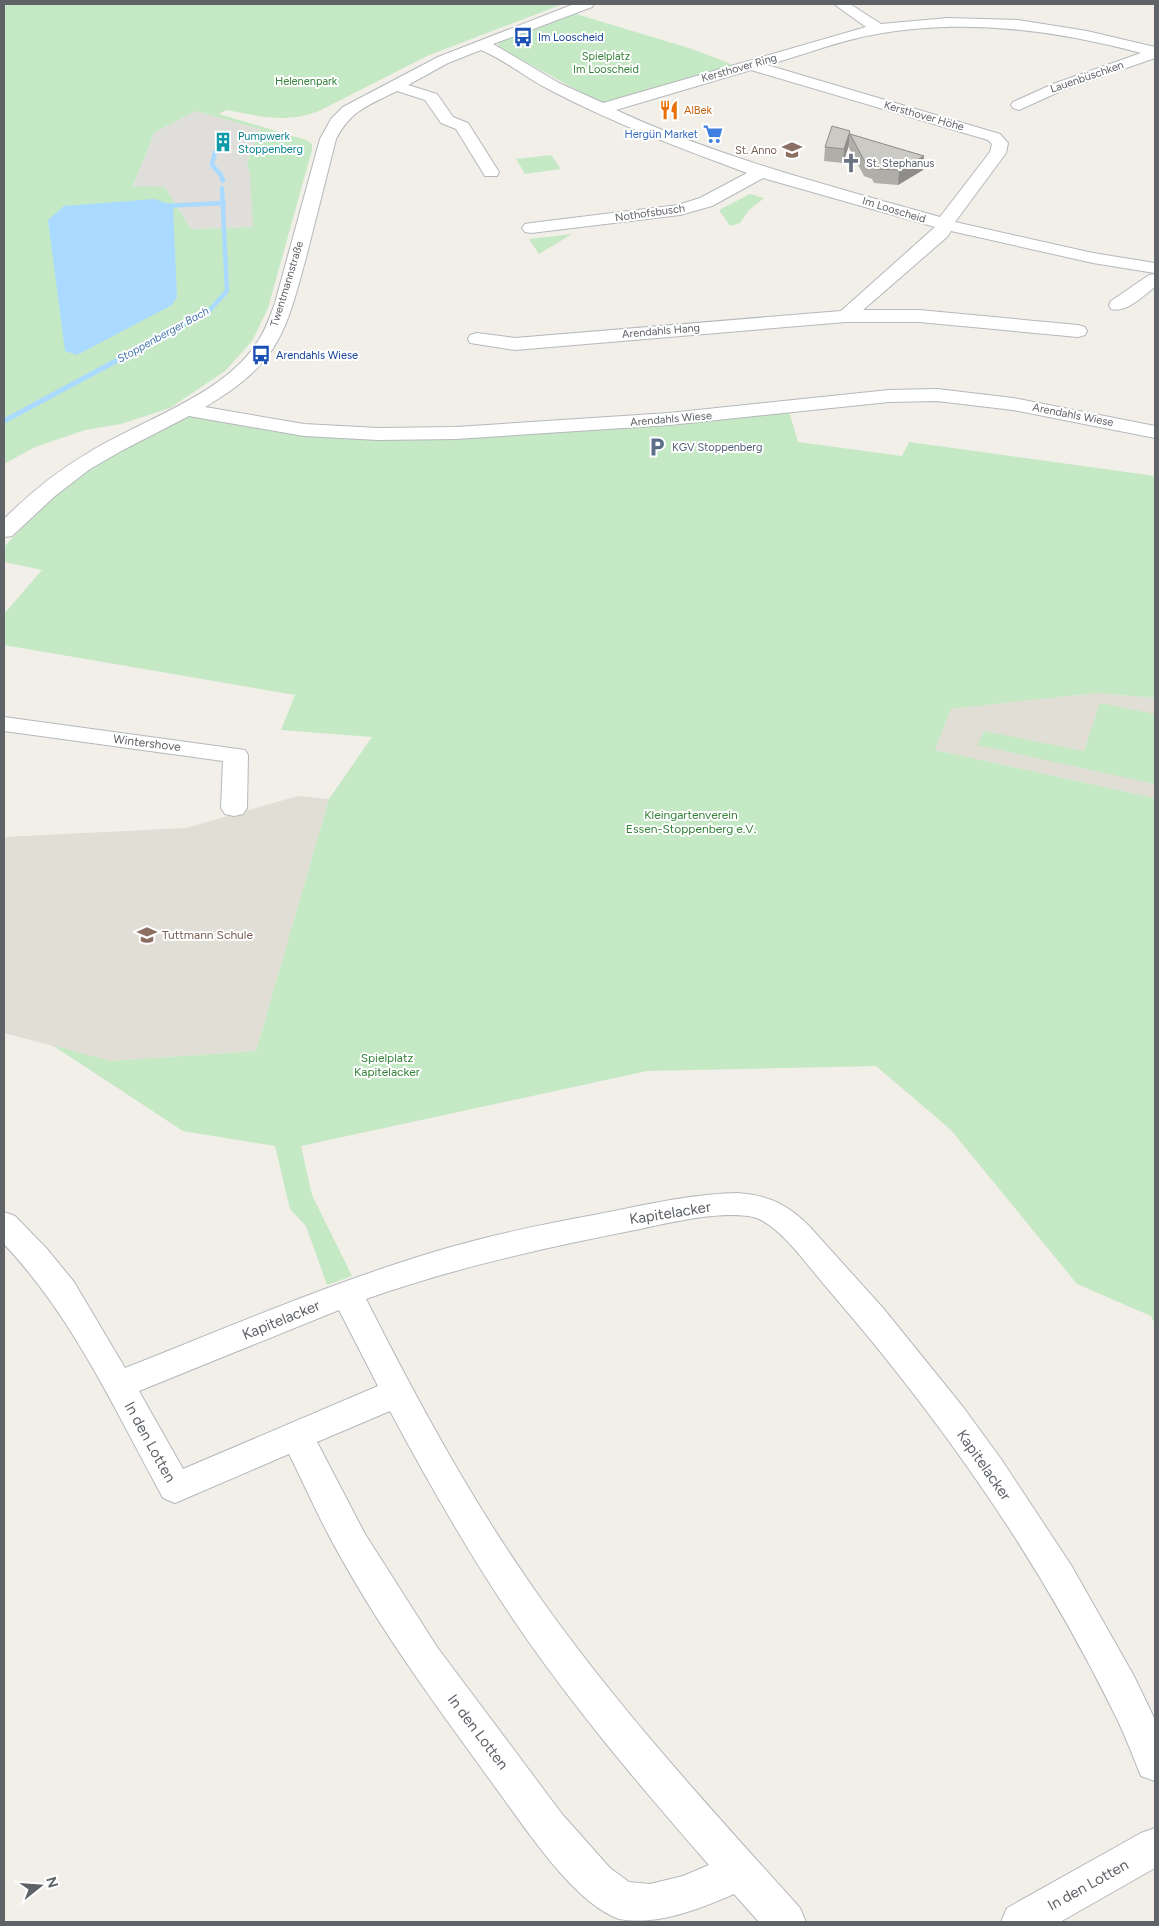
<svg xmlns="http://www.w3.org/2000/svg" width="1159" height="1926" font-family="Figtree,sans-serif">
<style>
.industrial{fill:#e0deda}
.education{fill:#e1ded6}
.green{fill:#c5e8c5;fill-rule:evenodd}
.water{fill:#aadaff}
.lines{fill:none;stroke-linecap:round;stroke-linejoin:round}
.stream-far1{stroke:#aadaff;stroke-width:4.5}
.stream{stroke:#aadaff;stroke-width:5}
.minor-casing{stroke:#b5b8bc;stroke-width:2}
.minor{fill:#fff;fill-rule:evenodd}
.wall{fill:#afaea9}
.shaded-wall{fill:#8f8d8a}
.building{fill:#cccac5;stroke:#8f8d8a}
.labels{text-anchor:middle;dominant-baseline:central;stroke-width:4;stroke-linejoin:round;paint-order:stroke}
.far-transit-label{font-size:11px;fill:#164399;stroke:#fff;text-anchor:start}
.far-park-label{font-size:11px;fill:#348238;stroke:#fff}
.far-street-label{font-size:11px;fill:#5f6368;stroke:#fff}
.far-food-label{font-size:11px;fill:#c56008;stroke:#fff;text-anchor:start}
.far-shop-label{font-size:11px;fill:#366cbe;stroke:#fff;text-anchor:end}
.far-culture-label{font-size:11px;fill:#0d838f;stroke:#fff;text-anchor:start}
.far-education-label{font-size:11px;fill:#785e54;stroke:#fff;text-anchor:end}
.far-worship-label{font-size:11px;fill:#5b616d;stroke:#fff;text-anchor:start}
.far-water-label{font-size:11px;font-style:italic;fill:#4174aa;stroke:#fff}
.far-service-label{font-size:11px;fill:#4e5e75;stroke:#fff;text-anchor:start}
.street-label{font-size:12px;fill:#5f6368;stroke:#fff}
.park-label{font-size:12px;fill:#348238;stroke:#fff}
.education-label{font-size:12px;fill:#785e54;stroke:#fff;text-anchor:start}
.near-street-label{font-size:15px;fill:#5f6368;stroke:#fff}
</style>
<rect width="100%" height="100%" fill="#f1efe8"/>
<polygon class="industrial" points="196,111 260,129 247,163 250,176 254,227 191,229 165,187 133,187 155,132"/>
<g class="education">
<polygon points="1096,693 1155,698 1155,798 935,750 951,709"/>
<polygon points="298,796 329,799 256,1051 110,1061 4,1033 4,837 186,828"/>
</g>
<g class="green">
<path d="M4 4H563L427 56 319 111C284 124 261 116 226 110L219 114 306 140 312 144V150L268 308 252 341 225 371 170 408 121 424 85 430 35 447 4 464ZM196 111 260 129 247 163 250 176 253 227 191 229 165 187 133 186 155 132Z"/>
<polygon points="576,14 692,49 736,66 603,104 498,47 499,41"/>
<polygon points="551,155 561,169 525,174 516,159"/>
<polygon points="750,194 764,198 749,210 740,223 730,226 719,210"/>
<polygon points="572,234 539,254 529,239"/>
<polygon points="788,408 798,442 902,456 909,442 1155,476 1155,698 1096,693 951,709 935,750 1155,798 1155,1324 1151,1316 1077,1284 951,1130 876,1066 647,1071 301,1146 312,1195 352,1276 327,1285 306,1226 290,1209 275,1146 183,1131 52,1045 110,1061 256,1051 329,799 372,737 281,730 295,695 4,645 4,614 42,570 4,562 4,547 57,490 89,468 186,412 340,435"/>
<polygon points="1100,703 1155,714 1155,733 1153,740 1155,741 1155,784 977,745 984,731 1084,751"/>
</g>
<polygon class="water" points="154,199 173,205 177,297 172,305 77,355 65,351 48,220 64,206"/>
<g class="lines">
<g class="stream-far1">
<polyline points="215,152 212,165 221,175 223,181"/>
<polyline points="164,206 224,203"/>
<polyline points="208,312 227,291 222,188"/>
</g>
<polyline class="stream" points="4,421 209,311"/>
<defs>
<g id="minor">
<path d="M574 4H594L592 7 493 44 559 83 603 103 866 27 834 4H850L881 24 948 18 1018 20 1087 31 1155 47V58L1063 90 1019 110 1013 108 1011 105 1013 102 1053 84 1141 53C1056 30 965 18 877 34 840 40 804 55 767 65L1000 134 1008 143 1006 153 955 222 1093 253 1155 263V273L1093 263 951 231 947 237 863 310H919L1078 325 1085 327 1087 331 1085 335 1078 337 919 322H846L515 350 470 343 468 339 470 335 477 333 515 338 841 311 935 227 763 178 712 206 680 215 531 233 525 232 522 228 525 224 531 223 678 205 700 198 747 173C680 148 613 123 550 90 526 78 505 60 481 50L448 63 408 85 437 94 453 117 468 123 499 172 497 176H485L456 129 441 123 425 100 397 91C369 105 351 110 336 139 326 179 316 218 306 258 297 289 290 323 272 350 255 375 230 392 205 407L304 424 378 428 456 427 669 413 889 390 937 389 1013 398 1155 426V438L1013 410 937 401 889 402 669 425 456 439 378 440 304 436 189 416 123 450 90 469 55 496 12 536 4 537V519C29 494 57 471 88 453 139 421 222 396 256 344 265 332 270 317 275 303L320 139 331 119 343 107 438 57ZM751 70 988 140 992 144 990 152 940 217C830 186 720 158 616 110Z"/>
<path d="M1155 274V287C1143 296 1127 313 1111 309L1109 305 1111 301 1149 275Z"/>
<polygon points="4,717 245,750 248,755 247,808 243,814 234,816 225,814 221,808 223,761 4,731"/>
<path d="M737 1193C768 1195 789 1205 810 1227L883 1308 963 1407 1001 1459 1071 1565 1134 1676 1155 1720V1781L1141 1776C1132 1754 1124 1732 1113 1711 1038 1558 939 1417 827 1288 810 1269 779 1223 753 1217 719 1210 669 1223 635 1230 543 1248 454 1268 366 1299 418 1402 474 1505 541 1599 619 1709 710 1808 800 1908L806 1922H759L734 1894C699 1909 658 1926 619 1919 574 1903 526 1829 498 1791 443 1715 386 1639 340 1556 321 1523 306 1488 289 1454L175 1503 163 1498C115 1410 73 1317 4 1244V1212L15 1216 47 1249 74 1282 125 1368C229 1327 330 1283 437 1251 490 1235 544 1224 599 1214 645 1205 690 1194 737 1193ZM339 1310 378 1386 183 1469 139 1391ZM390 1411C428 1482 468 1552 513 1619 572 1706 640 1786 709 1865L683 1876 650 1884 629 1882 610 1868 562 1814 437 1647 365 1534 317 1442Z"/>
<polygon points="1155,1828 1155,1868 1060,1922 1001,1922 1007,1908 1141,1833"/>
</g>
</defs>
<use href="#minor" class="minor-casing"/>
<use href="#minor" class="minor"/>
</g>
<g class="wall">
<polygon points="850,131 849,145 843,163 824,161 825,147"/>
<polygon points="850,134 924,156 923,170 898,185 874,183 872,179 864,176 849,148"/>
</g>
<g class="shaded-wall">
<polygon points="850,131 849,145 843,163 844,149"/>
<polygon points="924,156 923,170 898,185 899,170"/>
</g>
<g class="building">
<polygon points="832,126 850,131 844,149 825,147"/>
<polygon points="850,134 924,156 899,170 875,169 873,164 865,162"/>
</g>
<defs>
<symbol id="bus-bare" viewBox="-9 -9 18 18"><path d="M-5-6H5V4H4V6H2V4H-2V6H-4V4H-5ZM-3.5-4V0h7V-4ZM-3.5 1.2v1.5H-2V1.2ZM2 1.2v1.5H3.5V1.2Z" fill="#1a4fb4" stroke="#fff" stroke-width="2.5" paint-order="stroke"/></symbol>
<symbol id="restaurant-bare" viewBox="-9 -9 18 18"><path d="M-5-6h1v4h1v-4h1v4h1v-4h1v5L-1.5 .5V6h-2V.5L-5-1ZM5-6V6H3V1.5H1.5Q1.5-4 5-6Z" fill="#e8710a" stroke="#fff" stroke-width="2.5" paint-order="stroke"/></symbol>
<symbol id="supermarket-bare" viewBox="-9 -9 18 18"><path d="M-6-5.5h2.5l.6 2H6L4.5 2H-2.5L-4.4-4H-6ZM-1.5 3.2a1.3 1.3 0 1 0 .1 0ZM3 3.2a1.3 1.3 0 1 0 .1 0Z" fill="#3f7fe0" stroke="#fff" stroke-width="2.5" paint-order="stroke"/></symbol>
<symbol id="building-bare" viewBox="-9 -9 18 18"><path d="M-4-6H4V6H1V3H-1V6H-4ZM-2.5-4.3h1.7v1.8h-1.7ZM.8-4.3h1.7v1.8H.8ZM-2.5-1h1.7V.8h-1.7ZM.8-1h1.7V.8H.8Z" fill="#0f9aa8" stroke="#fff" stroke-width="2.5" paint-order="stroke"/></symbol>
<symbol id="school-bare" viewBox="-9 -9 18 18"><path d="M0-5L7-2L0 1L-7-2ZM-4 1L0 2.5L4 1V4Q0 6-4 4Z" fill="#8d6e63" stroke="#fff" stroke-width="2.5" paint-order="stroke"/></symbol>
<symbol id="church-bare" viewBox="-9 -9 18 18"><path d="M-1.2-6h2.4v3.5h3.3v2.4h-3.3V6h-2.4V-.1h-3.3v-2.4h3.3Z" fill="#6b7280" stroke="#fff" stroke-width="2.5" paint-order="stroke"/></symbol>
<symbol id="parking-bare" viewBox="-9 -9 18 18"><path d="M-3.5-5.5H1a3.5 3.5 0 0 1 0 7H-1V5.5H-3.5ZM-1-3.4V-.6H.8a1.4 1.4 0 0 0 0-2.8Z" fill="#5c6f8a" stroke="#fff" stroke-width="2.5" paint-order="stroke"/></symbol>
</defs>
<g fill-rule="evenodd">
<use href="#bus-bare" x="509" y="23" width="28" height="28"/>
<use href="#restaurant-bare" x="655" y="96" width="28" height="28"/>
<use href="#supermarket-bare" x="699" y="120" width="28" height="28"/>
<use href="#building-bare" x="209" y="128" width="28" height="28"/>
<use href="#school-bare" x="778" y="136" width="28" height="28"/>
<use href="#church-bare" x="837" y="149" width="28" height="28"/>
<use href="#bus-bare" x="247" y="341" width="28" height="28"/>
<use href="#parking-bare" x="643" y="433" width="28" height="28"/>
<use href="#school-bare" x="133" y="921" width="28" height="28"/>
</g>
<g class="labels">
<g class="far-transit-label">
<text x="538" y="37">Im Looscheid</text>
<text x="276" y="355">Arendahls Wiese</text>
</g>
<g class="far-park-label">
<text x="606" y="56">Spielplatz<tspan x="606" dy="13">Im Looscheid</tspan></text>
<text x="306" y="81">Helenenpark</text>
</g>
<g class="far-street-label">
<text transform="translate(739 68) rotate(-16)">Kersthover Ring</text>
<text transform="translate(1087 77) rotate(-19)">Lauenbüschken</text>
<text transform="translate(924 116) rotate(16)">Kersthover Höhe</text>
<text transform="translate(894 210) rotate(17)">Im Looscheid</text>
<text transform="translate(650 213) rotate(-8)">Nothofsbusch</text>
<text transform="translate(287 284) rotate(-73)">Twentmannstraße</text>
<text transform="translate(661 331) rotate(-5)">Arendahls Hang</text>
<text transform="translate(1073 415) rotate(11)">Arendahls Wiese</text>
<text transform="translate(671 419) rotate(-5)">Arendahls Wiese</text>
</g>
<g class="far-food-label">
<text x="684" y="110">AlBek</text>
</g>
<g class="far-shop-label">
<text x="698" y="134">Hergün Market</text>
</g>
<g class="far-culture-label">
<text x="238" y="136">Pumpwerk<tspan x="238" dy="13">Stoppenberg</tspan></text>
</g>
<g class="far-education-label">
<text x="777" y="150">St. Anno</text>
</g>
<g class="far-worship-label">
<text x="866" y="163">St. Stephanus</text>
</g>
<g class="far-water-label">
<text transform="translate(163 335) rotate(-29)">Stoppenberger Bach</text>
</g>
<g class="far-service-label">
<text x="672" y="447">KGV Stoppenberg</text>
</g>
<g class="street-label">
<text transform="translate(147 743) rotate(7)">Wintershove</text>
</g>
<g class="park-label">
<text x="691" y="815">Kleingartenverein<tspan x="691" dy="14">Essen-Stoppenberg e.V.</tspan></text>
<text x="387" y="1058">Spielplatz<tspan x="387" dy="14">Kapitelacker</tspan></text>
</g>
<g class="education-label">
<text x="162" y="935">Tuttmann Schule</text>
</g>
<g class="near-street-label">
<text transform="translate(670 1213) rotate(-9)">Kapitelacker</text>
<text transform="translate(281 1320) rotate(-22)">Kapitelacker</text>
<text transform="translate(150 1442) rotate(61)">In den Lotten</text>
<text transform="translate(984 1465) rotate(55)">Kapitelacker</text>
<text transform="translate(478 1732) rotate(53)">In den Lotten</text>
<text transform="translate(1088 1885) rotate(-29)">In den Lotten</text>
</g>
</g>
<rect width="1159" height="1926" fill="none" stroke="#5f6368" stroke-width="10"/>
<g transform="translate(40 1886) rotate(73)" stroke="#ffffff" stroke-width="4" paint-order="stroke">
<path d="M0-4L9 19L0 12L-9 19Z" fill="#5f6368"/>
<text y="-8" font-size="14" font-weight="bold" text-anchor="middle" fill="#5f6368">N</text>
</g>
</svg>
